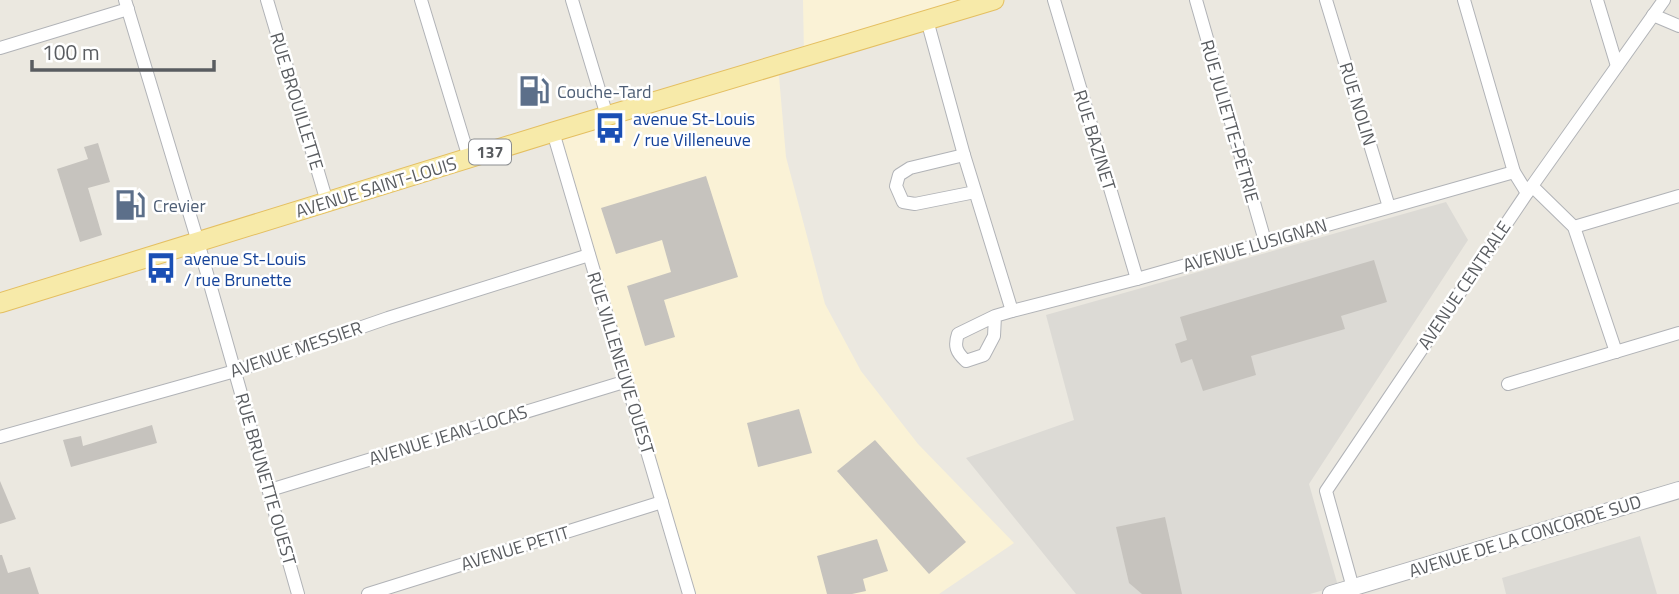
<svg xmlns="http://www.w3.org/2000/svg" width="1679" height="594" font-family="'Titillium Web',sans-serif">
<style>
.commercial{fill:#faf2d6}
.industrial{fill:#dcdad5}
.building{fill:#c6c3be}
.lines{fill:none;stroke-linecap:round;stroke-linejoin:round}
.minor-casing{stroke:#b1b3b7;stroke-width:14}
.tertiary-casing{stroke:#b1b3b7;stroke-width:18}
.primary-casing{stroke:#e4bf61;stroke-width:21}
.minor{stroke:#fff;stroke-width:12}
.tertiary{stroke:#fff;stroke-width:16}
.primary{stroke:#f7eaa9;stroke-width:19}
.labels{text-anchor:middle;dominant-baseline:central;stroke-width:5;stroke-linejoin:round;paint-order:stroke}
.shield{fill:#fff;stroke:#8b8d90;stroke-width:2}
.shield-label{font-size:16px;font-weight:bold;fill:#595c60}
.service-label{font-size:18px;fill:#4e5e75;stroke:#fff;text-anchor:start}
.street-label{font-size:18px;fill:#595c60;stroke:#fff}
.transit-label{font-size:18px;fill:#164399;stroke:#fff;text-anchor:start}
</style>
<rect width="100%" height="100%" fill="#ebe8e0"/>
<g class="commercial">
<polygon points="803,0 964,0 804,55"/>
<polygon points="778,65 786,157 825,304 861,371 918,444 1014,543 939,594 696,594 553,132"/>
</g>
<g class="industrial">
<polygon points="1446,202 1468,240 1309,484 1338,586 1310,594 1076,594 966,458 1074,420 1046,315"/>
<polygon points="1640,536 1657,594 1506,594 1502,578"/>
</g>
<g class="building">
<polygon points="98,143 110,182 88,188 102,235 80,242 57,169 88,159 84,147"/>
<polygon points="706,176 738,277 664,300 675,337 645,346 627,286 671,272 662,240 616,254 601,208"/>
<polygon points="1374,260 1387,302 1341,316 1345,329 1251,356 1256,375 1203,391 1192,359 1181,363 1175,344 1187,340 1180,317"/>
<polygon points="799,409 812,453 758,467 747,423"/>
<polygon points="152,425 157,443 71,467 63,440 81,436 83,446"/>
<polygon points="875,440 966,542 929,574 837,471"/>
<polygon points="0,481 16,519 0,524"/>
<polygon points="1165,517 1182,594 1142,594 1129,583 1116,527"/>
<polygon points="877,539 888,571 863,579 866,591 852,594 827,594 817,556"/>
<polygon points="0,555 2,555 8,573 30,567 39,594 0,594"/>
</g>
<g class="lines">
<defs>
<g id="minor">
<polyline points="125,0 198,242 298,594"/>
<polyline points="267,0 327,202"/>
<polyline points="421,0 469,158"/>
<polyline points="572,0 607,116"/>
<polyline points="1054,0 1137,279"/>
<polyline points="1196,0 1265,241"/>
<polyline points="1326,0 1389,207"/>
<polyline points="1464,0 1514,172 1527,193"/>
<polyline points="1597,0 1617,66"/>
<polyline points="1653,15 1679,26"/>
<polyline points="927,20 964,155 1012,311"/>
<polyline points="0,48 128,9"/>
<polyline points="553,132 689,594"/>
<polyline points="964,155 910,168 899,175 896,186 903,202 915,204 975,192"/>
<polyline points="1532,186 1574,227 1616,352"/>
<polyline points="1574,227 1679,196"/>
<path d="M995 316 994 336 984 355 966 361C956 352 954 346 958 334L995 316 1012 311 1137 279 1514 172"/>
<polyline points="1508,384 1679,333"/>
<polyline points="0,437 235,371 388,318 589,255"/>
<polyline points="270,490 627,381"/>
<polyline points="1353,588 1326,491 1527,193 1664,0"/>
<polyline points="368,594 662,502"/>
</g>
<polyline id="tertiary" points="1331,594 1679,490"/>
<polyline id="primary" points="0,303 553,132 994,0"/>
</defs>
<use href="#minor" class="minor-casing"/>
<use href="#tertiary" class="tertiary-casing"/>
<use href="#primary" class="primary-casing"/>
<use href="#minor" class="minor"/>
<use href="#tertiary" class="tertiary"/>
<use href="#primary" class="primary"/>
</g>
<defs>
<symbol id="fuel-bare" viewBox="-9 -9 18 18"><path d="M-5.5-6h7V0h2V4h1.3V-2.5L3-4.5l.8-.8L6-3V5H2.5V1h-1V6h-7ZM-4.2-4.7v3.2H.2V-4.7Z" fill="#5c6f8a" stroke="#fff" stroke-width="2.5" paint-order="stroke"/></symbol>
<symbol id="bus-bare" viewBox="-9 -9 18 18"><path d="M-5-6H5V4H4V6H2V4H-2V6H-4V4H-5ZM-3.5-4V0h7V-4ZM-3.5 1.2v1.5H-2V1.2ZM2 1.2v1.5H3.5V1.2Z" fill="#1a4fb4" stroke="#fff" stroke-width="2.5" paint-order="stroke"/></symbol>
</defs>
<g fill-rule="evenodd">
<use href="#fuel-bare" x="512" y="69" width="44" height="44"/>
<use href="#bus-bare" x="588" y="106" width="44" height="44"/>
<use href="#fuel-bare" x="108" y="183" width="44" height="44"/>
<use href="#bus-bare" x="139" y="246" width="44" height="44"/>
</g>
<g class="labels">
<rect class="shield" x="469" y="139.5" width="42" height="25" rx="5"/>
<g class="shield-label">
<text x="490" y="152">137</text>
</g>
<g class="service-label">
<text x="557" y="91">Couche-Tard</text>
<text x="153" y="205">Crevier</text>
</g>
<g class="street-label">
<text transform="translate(297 101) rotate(73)">RUE BROUILLETTE</text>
<text transform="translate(1358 104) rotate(73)">RUE NOLIN</text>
<text transform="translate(1230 121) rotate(74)">RUE JULIETTE-PÉTRIE</text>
<text transform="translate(1095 140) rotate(73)">RUE BAZINET</text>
<text transform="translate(376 187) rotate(-17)">AVENUE SAINT-LOUIS</text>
<text transform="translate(1255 245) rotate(-16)">AVENUE LUSIGNAN</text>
<text transform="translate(1464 285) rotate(-56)">AVENUE CENTRALE</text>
<text transform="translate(296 349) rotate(-19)">AVENUE MESSIER</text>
<text transform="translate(621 363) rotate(73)">RUE VILLENEUVE OUEST</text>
<text transform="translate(448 435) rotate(-17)">AVENUE JEAN-LOCAS</text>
<text transform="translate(266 479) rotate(74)">RUE BRUNETTE OUEST</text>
<text transform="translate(1525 536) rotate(-17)">AVENUE DE LA CONCORDE SUD</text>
<text transform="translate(515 548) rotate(-17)">AVENUE PETIT</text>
</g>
<g class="transit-label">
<text x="633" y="118">avenue St-Louis<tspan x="633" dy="21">/ rue Villeneuve</tspan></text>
<text x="184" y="258">avenue St-Louis<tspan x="184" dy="21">/ rue Brunette</tspan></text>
</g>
</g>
<path d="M32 60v10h182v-10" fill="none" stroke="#595c60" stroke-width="3.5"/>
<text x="42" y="60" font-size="21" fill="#595c60" stroke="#ffffff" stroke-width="5" paint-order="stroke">100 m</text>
</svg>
